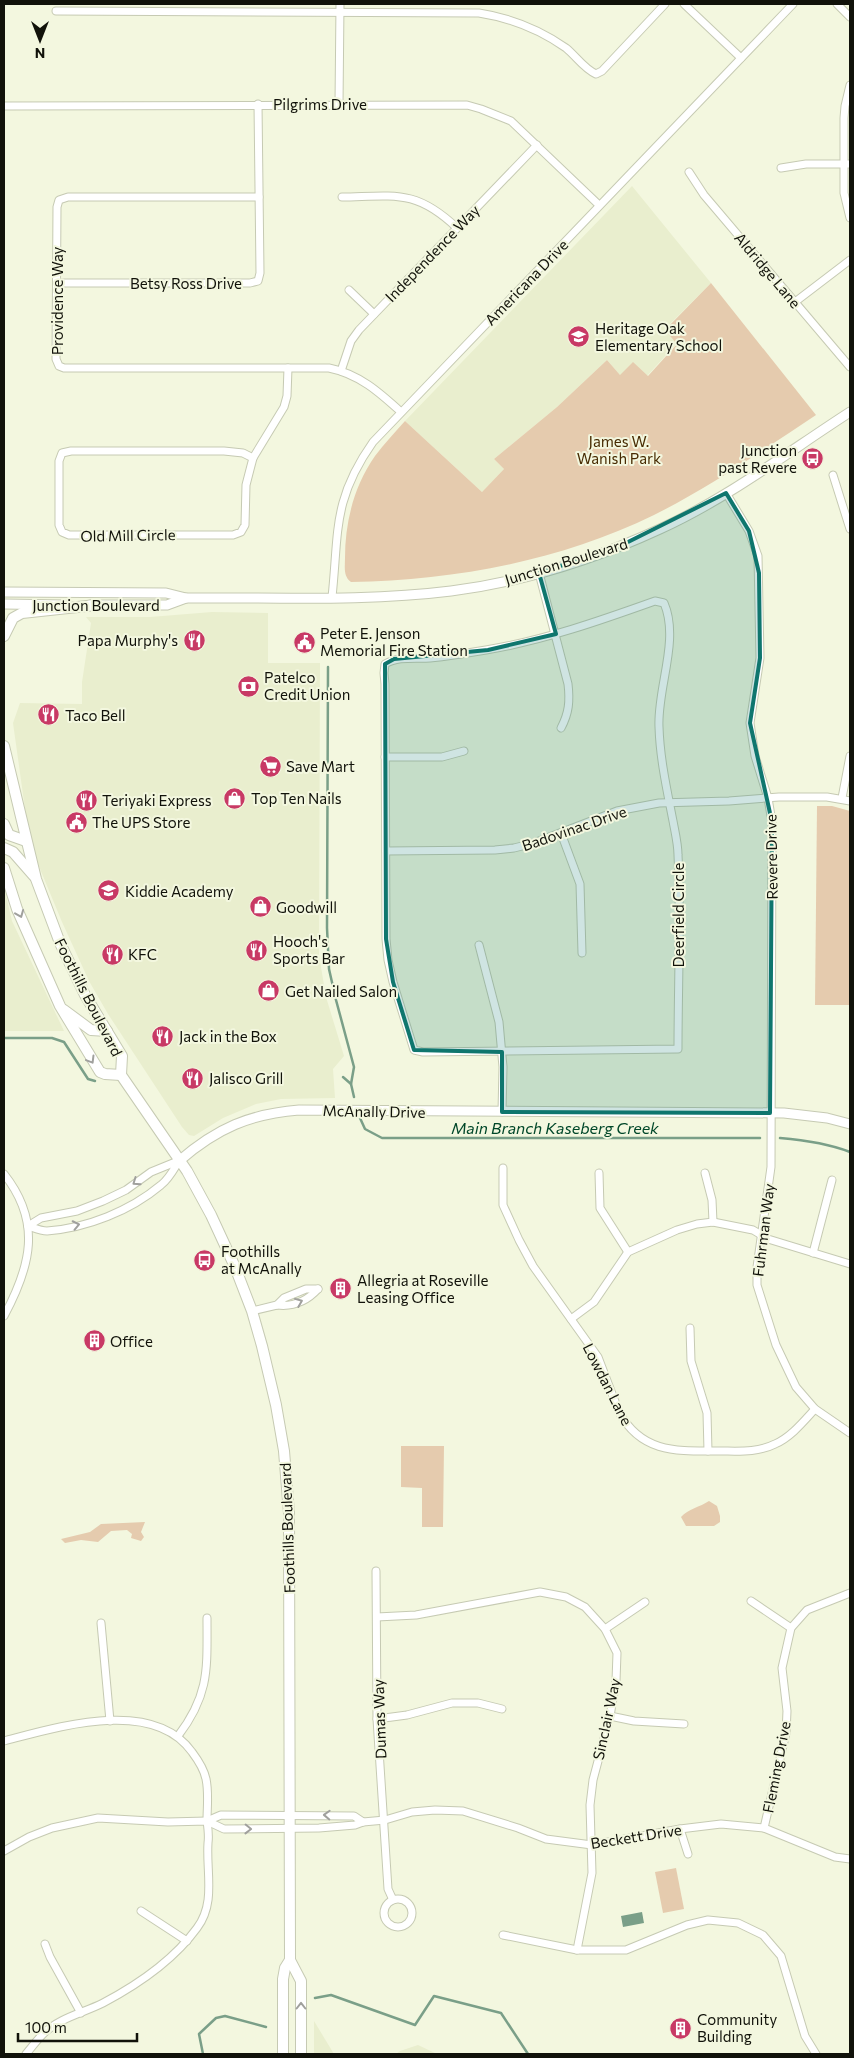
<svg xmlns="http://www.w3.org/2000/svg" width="854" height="2058" font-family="Commissioner,sans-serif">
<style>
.built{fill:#e9eece}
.green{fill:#e5cbae}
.water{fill:#7a9f88}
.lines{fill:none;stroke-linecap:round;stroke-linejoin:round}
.stream{stroke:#7a9f88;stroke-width:2.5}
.street-casing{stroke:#c6cab3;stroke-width:9}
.secondary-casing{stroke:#c6cab3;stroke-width:11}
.primary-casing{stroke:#c6cab3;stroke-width:12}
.street{stroke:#fff;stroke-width:7}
.secondary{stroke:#fff;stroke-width:9}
.primary{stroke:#fff;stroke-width:10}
.oneway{stroke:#a0a09d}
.marked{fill:#0f766e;fill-opacity:0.2;stroke:#0f766e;stroke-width:4;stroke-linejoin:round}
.labels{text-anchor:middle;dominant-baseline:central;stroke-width:4;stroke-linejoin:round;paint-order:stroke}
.street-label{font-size:15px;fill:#11120a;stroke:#f3f7df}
.poi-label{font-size:15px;fill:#11120a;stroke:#f3f7df;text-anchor:start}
.park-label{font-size:15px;fill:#472b02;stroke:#f3f7df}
.water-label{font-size:16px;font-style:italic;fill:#004729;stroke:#f3f7df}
</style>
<rect width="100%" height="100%" fill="#f3f7df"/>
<g class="built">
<polygon points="632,186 711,283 665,329 677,343 647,376 620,375 607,360 557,407 494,459 504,469 482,492 405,421"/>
<polygon points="212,612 268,613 268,663 320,663 319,955 326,997 344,1056 333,1069 335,1098 281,1099 256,1104 223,1118 194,1136 189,1135 182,1127 108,1014 89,981 62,922 38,864 28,830 13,723 20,703 82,704 82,682 91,623 86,617 150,617"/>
<polygon points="4,887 12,921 64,1031 4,1031"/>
<polygon points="314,2021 334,2054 314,2054"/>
<polygon points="418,2045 437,2054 396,2054 400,2051"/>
</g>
<g class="green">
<path d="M711 283 816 415C763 450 710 487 654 515 560 561 455 580 351 582 343 576 345 567 345 558 345 522 354 486 375 456 384 444 395 432 405 421L482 492 504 469 494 459 557 407 607 360 620 375 633 362 648 376 677 344 665 330Z"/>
<polygon points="817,806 832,806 850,811 850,1005 815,1005"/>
<polygon points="401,1446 444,1446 443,1527 422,1527 422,1488 401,1487"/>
<path d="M709 1501 717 1506 720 1516V1522L714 1526H686L681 1517C688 1509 700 1507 709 1501Z"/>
<polygon points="145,1522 141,1532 144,1537 141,1541 131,1538 132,1534 127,1530 111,1531 98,1542 81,1540 65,1543 61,1539 90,1532 101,1524"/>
<polygon points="676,1868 684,1909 663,1913 655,1872"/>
</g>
<polygon class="water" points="642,1912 644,1923 623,1927 621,1916"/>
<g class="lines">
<g class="stream">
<polyline points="328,667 327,928 329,969 336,1000 354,1067 351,1084"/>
<polyline points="4,1038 52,1038 64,1042 88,1079 95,1081"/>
<polyline points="343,1077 351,1084 354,1097"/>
<polyline points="360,1118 365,1129 382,1138 760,1138"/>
<path d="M780 1138C804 1140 827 1143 850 1152"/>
<polyline points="315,1998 331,1995 415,2025 434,1996 501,2013 528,2054"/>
<polyline points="203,2054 199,2034 216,2018 225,2016 266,2027"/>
</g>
<defs>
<g id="street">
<polyline points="684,4 741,58"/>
<polyline points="837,4 850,17"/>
<path d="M56 11 479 13C511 18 539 29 566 48 576 56 584 69 596 74L602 71 665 4"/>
<polyline points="850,85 845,106 844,118 844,193 850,218"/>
<polyline points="339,104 340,4"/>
<polyline points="4,106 467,105 481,109 511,121 599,205"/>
<polyline points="781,168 806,164 850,164"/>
<polyline points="689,172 704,195 850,367"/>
<path d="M259 197H68L59 200 57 207 56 359 59 366 64 368H329C359 374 379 392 401 412"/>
<path d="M342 197C395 196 416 189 457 228"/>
<polyline points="57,283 250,283 258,281 260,273 258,104"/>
<polyline points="349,290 374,314"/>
<polyline points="795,302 850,260"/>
<polyline points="341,371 351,341 359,330 537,145"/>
<polygon points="71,451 224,451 243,453 253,458 246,485 245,525 241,532 233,535 69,535 62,532 59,525 59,461 62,453"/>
<polyline points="253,458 284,407 287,396 288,368"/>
<polyline points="833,475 850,529"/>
<polyline points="726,493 749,531 758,556 760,658 750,723 755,756 768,798 772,822 771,1167 757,1267 757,1285 776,1345 796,1387 815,1409 850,1433"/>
<path d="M539 573 568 684C570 701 569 713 561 728"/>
<path d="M332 597C339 532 332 500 373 442L793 4"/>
<path d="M655 601 664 603C680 640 657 688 659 727 660 759 667 790 673 821 675 832 678 844 678 855 681 920 678 985 678 1049L423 1052 414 1050 393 982 388 960 386 939 385 684 384 673 385 664C398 656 415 659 430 658 449 656 468 653 486 650 545 640 599 621 655 601Z"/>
<polyline points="385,757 442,757 464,751"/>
<polyline points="842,798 850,756"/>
<polyline points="561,833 580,884 582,953"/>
<polyline points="386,851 495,850 514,848 534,843 617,811 659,803 729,801 779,797 827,797 850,801"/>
<polyline points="479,945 499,1022 503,1067 502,1112"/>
<path d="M503 1168V1205L519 1240 533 1266 598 1357 619 1412C642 1454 678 1451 719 1451 738 1451 757 1453 775 1444 791 1437 803 1422 815 1409"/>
<polyline points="599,1173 600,1208 628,1252"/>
<polyline points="705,1173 712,1200 713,1222"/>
<path d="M4 1174C42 1222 31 1266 4 1316"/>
<path d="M28 1226C34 1228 41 1231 47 1231 87 1228 130 1211 161 1185 169 1179 174 1169 179 1161"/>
<polyline points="28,1226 41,1218 77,1211 103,1201 126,1190 151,1172 178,1161"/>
<polyline points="813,1253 832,1180"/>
<path d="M277 1305C293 1307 307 1301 318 1289"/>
<polyline points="252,1311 277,1305 284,1298 306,1289 318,1289"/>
<polyline points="571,1319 594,1302 628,1252 677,1230 697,1224 713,1222 753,1230 768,1239 850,1264"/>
<polyline points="690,1328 691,1361 707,1413 708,1451"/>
<polyline points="376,1571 377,1719 388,1889 393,1900"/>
<polyline points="751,1601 791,1628"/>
<polyline points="377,1617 416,1615 540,1592 566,1597 585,1607 605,1629 617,1653 616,1681 610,1716 593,1780 590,1805 592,1873 577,1950"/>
<polyline points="101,1623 110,1721"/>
<polyline points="605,1629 645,1602"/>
<polyline points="610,1716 634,1721 684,1724"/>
<polyline points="377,1719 407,1715 452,1703 478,1703 502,1709"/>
<path d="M178 1736C210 1694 207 1668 207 1618"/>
<path d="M4 1741C58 1727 153 1697 192 1752 198 1760 204 1769 206 1779 209 1793 207 1807 207 1821 208 1828 209 1836 208 1843 206 1872 216 1903 197 1928 173 1961 139 1984 103 2003 83 2013 59 2018 43 2034 37 2040 31 2048 26 2054"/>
<polyline points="207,1821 221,1815 354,1816 363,1822"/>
<polyline points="764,1828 786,1733 787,1711 782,1668 791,1628 807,1610 850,1593"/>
<polyline points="680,1829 688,1854"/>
<polyline points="4,1851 29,1837 52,1828 98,1818 168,1822 207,1821 224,1829 319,1828 355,1825 363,1822 385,1820 412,1812 435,1810 463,1811 518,1828 546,1839 592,1845 680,1829 721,1824 764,1828 835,1857 850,1859"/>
<circle cx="398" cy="1913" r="14"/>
<polyline points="141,1911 187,1941"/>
<polyline points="503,1935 577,1950 626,1950 687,1925 708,1920 738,1923 763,1935 781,1956 805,2036 816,2054"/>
<polyline points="45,1944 50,1957 81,2013"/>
</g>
<g id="secondary">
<path d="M4 592 166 593 186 598C274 597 363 602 451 591 523 582 595 559 660 529 728 498 788 452 850 412"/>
<polyline points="4,604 65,605"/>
<polyline points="90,605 167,605 186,598"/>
<path d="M179 1161C217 1128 250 1114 299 1110L784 1113 827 1118 850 1124"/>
</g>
<g id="primary">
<polyline points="4,636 13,618 22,613 96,605"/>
<polyline points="4,746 36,879 60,943 85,995 122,1056 121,1075 187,1171 211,1215 235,1267 252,1311 262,1346 276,1405 284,1451 289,1513 290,1960 301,1981 301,2054"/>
<polyline points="4,824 9,835 26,841"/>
<polyline points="4,848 13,852 34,876"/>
<polyline points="4,868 17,909 60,1006 100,1072 105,1074 121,1075"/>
<polyline points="64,1010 91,1030 107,1031"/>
<polyline points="283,2054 283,1979 285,1968 290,1960"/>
</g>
</defs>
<use href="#street" class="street-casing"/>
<use href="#secondary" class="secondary-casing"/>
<use href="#primary" class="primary-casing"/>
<use href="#street" class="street"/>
<use href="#secondary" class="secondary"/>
<use href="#primary" class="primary"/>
</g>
<defs><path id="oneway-chevron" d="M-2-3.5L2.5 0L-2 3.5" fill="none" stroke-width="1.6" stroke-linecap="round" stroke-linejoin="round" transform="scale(1.25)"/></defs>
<g class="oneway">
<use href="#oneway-chevron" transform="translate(20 914) rotate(68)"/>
<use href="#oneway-chevron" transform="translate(91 1060) rotate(59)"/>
<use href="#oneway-chevron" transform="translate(136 1182) rotate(145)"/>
<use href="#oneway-chevron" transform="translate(76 1225) rotate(-12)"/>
<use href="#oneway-chevron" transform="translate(299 1302) rotate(-22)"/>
<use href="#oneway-chevron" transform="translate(327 1815) rotate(-178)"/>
<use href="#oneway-chevron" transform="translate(248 1829) rotate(1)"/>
<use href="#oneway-chevron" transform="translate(301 2006) rotate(-90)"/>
</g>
<path class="marked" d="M726 493 749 531 759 573 760 658 750 723 772 822 770 1113 502 1112V1052L414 1050 393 982 386 939 385 664 394 659 488 650 556 634 539 573 620 546Z"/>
<defs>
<symbol id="school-disc" viewBox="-11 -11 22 22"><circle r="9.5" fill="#c83965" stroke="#f3f7df"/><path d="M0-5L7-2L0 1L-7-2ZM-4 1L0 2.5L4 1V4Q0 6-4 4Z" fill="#fff"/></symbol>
<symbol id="bus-disc" viewBox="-11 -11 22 22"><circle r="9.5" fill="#c83965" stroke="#f3f7df"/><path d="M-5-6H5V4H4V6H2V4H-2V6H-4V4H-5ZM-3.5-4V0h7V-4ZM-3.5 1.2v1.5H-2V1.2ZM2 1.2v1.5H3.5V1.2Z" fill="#fff"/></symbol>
<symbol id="restaurant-disc" viewBox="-11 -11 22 22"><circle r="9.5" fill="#c83965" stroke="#f3f7df"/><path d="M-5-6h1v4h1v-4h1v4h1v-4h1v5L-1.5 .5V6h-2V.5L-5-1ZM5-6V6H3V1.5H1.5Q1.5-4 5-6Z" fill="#fff"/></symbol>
<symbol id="civic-disc" viewBox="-11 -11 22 22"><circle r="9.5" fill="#c83965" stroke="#f3f7df"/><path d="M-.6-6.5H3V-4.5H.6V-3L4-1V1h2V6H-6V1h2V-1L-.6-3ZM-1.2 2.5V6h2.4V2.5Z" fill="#fff"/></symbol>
<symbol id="bank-disc" viewBox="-11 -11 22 22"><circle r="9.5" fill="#c83965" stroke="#f3f7df"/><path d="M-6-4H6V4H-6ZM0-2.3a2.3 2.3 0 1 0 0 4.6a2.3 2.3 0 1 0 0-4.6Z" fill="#fff"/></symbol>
<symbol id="supermarket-disc" viewBox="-11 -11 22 22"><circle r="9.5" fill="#c83965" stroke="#f3f7df"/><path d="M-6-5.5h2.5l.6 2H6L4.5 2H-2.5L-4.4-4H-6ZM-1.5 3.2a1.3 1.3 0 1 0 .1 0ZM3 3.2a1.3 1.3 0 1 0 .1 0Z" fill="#fff"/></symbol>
<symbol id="shop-disc" viewBox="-11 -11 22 22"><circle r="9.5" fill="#c83965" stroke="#f3f7df"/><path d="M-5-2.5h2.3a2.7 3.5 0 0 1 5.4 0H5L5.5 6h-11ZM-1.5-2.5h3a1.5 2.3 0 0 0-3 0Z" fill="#fff"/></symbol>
<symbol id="building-disc" viewBox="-11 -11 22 22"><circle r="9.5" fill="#c83965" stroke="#f3f7df"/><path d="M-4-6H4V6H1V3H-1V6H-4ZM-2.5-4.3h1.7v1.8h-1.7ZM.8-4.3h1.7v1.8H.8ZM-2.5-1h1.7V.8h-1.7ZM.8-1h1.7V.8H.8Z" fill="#fff"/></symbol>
</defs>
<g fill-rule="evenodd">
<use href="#school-disc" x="566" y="324" width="25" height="25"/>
<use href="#bus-disc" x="800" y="446" width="25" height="25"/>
<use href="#restaurant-disc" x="182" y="628" width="25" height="25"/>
<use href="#civic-disc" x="292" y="630" width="25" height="25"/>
<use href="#bank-disc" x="236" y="674" width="25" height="25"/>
<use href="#restaurant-disc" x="36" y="702" width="25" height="25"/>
<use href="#supermarket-disc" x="258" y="754" width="25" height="25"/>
<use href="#shop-disc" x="222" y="786" width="25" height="25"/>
<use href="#restaurant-disc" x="74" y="788" width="25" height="25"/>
<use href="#civic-disc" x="64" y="810" width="25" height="25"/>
<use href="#school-disc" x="96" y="878" width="25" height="25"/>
<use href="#shop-disc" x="248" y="894" width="25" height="25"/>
<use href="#restaurant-disc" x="244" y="938" width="25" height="25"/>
<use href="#restaurant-disc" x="100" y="942" width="25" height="25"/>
<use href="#shop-disc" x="256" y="978" width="25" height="25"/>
<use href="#restaurant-disc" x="150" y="1024" width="25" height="25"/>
<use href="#restaurant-disc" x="180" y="1066" width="25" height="25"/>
<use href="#bus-disc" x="192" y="1248" width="25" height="25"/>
<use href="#building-disc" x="328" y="1276" width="25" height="25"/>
<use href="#building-disc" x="82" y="1328" width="25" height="25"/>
<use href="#building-disc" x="668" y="2016" width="25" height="25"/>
</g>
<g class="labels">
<g class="street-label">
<text x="320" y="104">Pilgrims Drive</text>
<text transform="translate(432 253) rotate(-46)">Independence Way</text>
<text transform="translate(768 270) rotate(50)">Aldridge Lane</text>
<text transform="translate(526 282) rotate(-46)">Americana Drive</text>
<text x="186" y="283">Betsy Ross Drive</text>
<text transform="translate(57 301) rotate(-90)">Providence Way</text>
<text transform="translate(128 535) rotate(-1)">Old Mill Circle</text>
<text transform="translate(566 561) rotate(-17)">Junction Boulevard</text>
<text x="96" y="605">Junction Boulevard</text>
<text transform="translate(574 828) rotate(-19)">Badovinac Drive</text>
<text transform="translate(771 857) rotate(-91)">Revere Drive</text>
<text transform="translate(678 915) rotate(-90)">Deerfield Circle</text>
<text transform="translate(89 997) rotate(63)">Foothills Boulevard</text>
<text transform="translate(374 1111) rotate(1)">McAnally Drive</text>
<text transform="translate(763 1230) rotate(-83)">Fuhrman Way</text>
<text transform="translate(608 1384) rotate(63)">Lowdan Lane</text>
<text transform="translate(287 1528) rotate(-92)">Foothills Boulevard</text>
<text transform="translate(379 1719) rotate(-92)">Dumas Way</text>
<text transform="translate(606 1719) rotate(-78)">Sinclair Way</text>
<text transform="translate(776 1767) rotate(-79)">Fleming Drive</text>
<text transform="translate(636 1836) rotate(-9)">Beckett Drive</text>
</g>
<g class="poi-label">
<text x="595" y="328">Heritage Oak<tspan x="595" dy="17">Elementary School</tspan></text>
<text x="797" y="450" text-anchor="end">Junction<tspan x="797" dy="17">past Revere</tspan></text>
<text x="320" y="633">Peter E. Jenson<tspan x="320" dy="17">Memorial Fire Station</tspan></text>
<text x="178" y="640" text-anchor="end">Papa Murphy's</text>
<text x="264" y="677">Patelco<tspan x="264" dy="17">Credit Union</tspan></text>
<text x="65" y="715">Taco Bell</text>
<text x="286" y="766">Save Mart</text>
<text x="251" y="798">Top Ten Nails</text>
<text x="102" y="800">Teriyaki Express</text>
<text x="92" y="822">The UPS Store</text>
<text x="125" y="891">Kiddie Academy</text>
<text x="276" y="907">Goodwill</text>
<text x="273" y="941">Hooch's<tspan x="273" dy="17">Sports Bar</tspan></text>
<text x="128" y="954">KFC</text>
<text x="285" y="991">Get Nailed Salon</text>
<text x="179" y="1036">Jack in the Box</text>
<text x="209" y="1078">Jalisco Grill</text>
<text x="221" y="1251">Foothills<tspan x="221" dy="17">at McAnally</tspan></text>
<text x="357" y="1280">Allegria at Roseville<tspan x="357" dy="17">Leasing Office</tspan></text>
<text x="110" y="1341">Office</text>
<text x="697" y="2019">Community<tspan x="697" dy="17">Building</tspan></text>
</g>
<g class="park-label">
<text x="619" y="441">James W.<tspan x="619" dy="17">Wanish Park</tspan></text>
</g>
<g class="water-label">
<text x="555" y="1127">Main Branch Kaseberg Creek</text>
</g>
</g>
<rect width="854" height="2058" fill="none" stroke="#11120a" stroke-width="10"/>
<g transform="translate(40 40) rotate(180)" stroke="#f3f7df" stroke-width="4" paint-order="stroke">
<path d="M0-4L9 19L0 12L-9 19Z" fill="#11120a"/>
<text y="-8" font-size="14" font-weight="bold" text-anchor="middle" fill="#11120a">N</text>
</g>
<path d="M18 2033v8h119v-8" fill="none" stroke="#11120a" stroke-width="2.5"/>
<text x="25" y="2033" font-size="15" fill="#11120a" stroke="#f3f7df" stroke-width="4" paint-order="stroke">100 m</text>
</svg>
